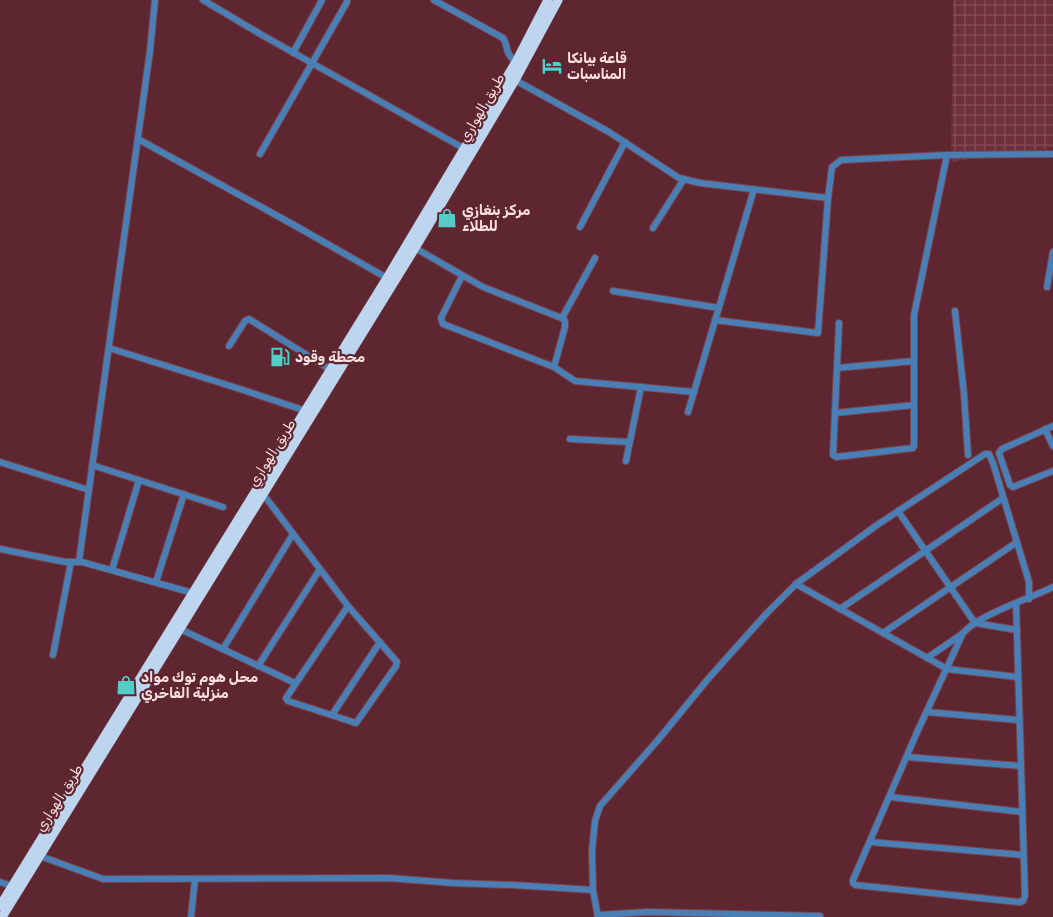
<svg xmlns="http://www.w3.org/2000/svg" width="1053" height="917" font-family="Rubik,'Noto Naskh Arabic',sans-serif">
<style>
.industrial{fill:url(#industrial-grid)}
.lines{fill:none;stroke-linecap:round;stroke-linejoin:round}
.minor-casing{stroke:#77444d;stroke-width:8}
.highway-casing{stroke:#77444d;stroke-width:10}
.minor{stroke:#4a7fb5;stroke-width:6}
.highway{stroke:#bdd5ef;stroke-width:9}
.labels{text-anchor:middle;dominant-baseline:central;stroke-width:4.5;stroke-linejoin:round;paint-order:stroke}
.poi-label{font-size:14px;font-weight:bold;fill:#fde0e3;stroke:#5e2631;text-anchor:start}
.street-label{font-size:14px;fill:#fde0e3;stroke:#5e2631}
</style>
<defs>
<pattern id="industrial-grid" width="8" height="8" patternUnits="userSpaceOnUse" patternTransform="scale(1.25)"><rect width="8" height="8" fill="#6e2f3c"/><path d="M0 4h8M4 0v8" fill="none" stroke="#844d58"/></pattern>
</defs>
<rect width="100%" height="100%" fill="#5e2631"/>
<polygon class="industrial" points="953,0 1053,0 1053,148 951,162"/>
<g class="lines">
<defs>
<g id="minor">
<polyline points="203,0 262,35 465,149"/>
<path d="M434 0 503 38C510 49 503 51 516 62"/>
<polyline points="293,53 322,0"/>
<polyline points="515,80 609,132 679,178 700,183 828,198"/>
<polyline points="138,139 294,225 387,278"/>
<polyline points="260,154 347,2"/>
<polyline points="580,227 625,142"/>
<polyline points="653,228 684,179"/>
<polyline points="415,248 483,287 564,319 565,322 565,327 554,367 575,381 694,392"/>
<polyline points="462,276 441,318 443,324 554,367"/>
<polyline points="1047,287 1053,252"/>
<polyline points="613,291 719,308"/>
<polyline points="955,311 964,394 968,455"/>
<polyline points="562,318 595,258"/>
<polyline points="715,320 818,333 828,198 832,167 841,160 947,155 1053,154"/>
<polyline points="839,323 833,455 836,457 913,448 914,446 914,315 947,155"/>
<polyline points="229,346 245,321 249,319 331,370"/>
<polyline points="109,348 237,388 306,411"/>
<polyline points="837,368 914,361"/>
<polyline points="688,412 754,189"/>
<polyline points="835,413 914,405"/>
<polyline points="1053,426 1002,449 999,453 1010,485 1013,487 1053,471"/>
<polyline points="1045,429 1053,446"/>
<polyline points="570,439 629,442"/>
<polyline points="626,461 641,387"/>
<polyline points="0,462 89,490"/>
<polyline points="92,465 223,507"/>
<polyline points="263,494 348,606 397,662 396,666 356,723 288,701 286,698 348,606"/>
<polyline points="898,511 975,623 1017,630"/>
<polyline points="0,549 65,562 82,562 193,593"/>
<polyline points="79,561 150,51 155,0"/>
<polyline points="112,570 139,480"/>
<polyline points="156,582 184,494"/>
<polyline points="796,584 947,669 1018,677"/>
<path d="M1016 603 1025 896 1023 901 1019 902 855 885 853 883V880L918 730 963 633C980 614 1029 599 1053 587"/>
<polyline points="840,609 1003,498"/>
<polyline points="180,629 295,683"/>
<polyline points="883,633 1017,542"/>
<polyline points="223,649 293,534"/>
<polyline points="53,655 71,562"/>
<polyline points="927,658 962,634"/>
<polyline points="258,666 320,569"/>
<polyline points="927,712 1019,720"/>
<polyline points="332,715 380,642"/>
<polyline points="907,757 1020,766"/>
<polyline points="890,797 1022,812"/>
<polyline points="870,842 1023,855"/>
<polyline points="40,856 103,879 389,878 453,883 513,885 593,890"/>
<polyline points="0,882 12,886"/>
<polyline points="598,915 648,912 820,916"/>
<polyline points="191,917 195,879"/>
<polyline points="598,917 593,890 592,851 595,821 600,806 658,740 708,679 767,613 796,584 877,525 985,454 989,454 993,463 1029,582 1029,599"/>
</g>
<g id="highway">
<polyline points="0,906 387,278 516,62 548,0"/>
<polyline points="2,917 415,248 515,80 558,0"/>
</g>
</defs>
<use href="#minor" class="minor-casing"/>
<use href="#highway" class="highway-casing"/>
<use href="#minor" class="minor"/>
<use href="#highway" class="highway"/>
</g>
<defs>
<symbol id="hotel-bare" viewBox="-9 -9 18 18"><path d="M-6-4.5h1.5V1H6V5H4.5V3h-9V5H-6ZM-4 0a1.8 1.8 0 1 1 3.6 0ZM.5 0V-2.5h3Q6-2.5 6 0Z" fill="#54cdc7" stroke="#5e2631" stroke-width="2.5" paint-order="stroke"/></symbol>
<symbol id="shop-bare" viewBox="-9 -9 18 18"><path d="M-5-2.5h2.3a2.7 3.5 0 0 1 5.4 0H5L5.5 6h-11ZM-1.5-2.5h3a1.5 2.3 0 0 0-3 0Z" fill="#54cdc7" stroke="#5e2631" stroke-width="2.5" paint-order="stroke"/></symbol>
<symbol id="fuel-bare" viewBox="-9 -9 18 18"><path d="M-5.5-6h7V0h2V4h1.3V-2.5L3-4.5l.8-.8L6-3V5H2.5V1h-1V6h-7ZM-4.2-4.7v3.2H.2V-4.7Z" fill="#54cdc7" stroke="#5e2631" stroke-width="2.5" paint-order="stroke"/></symbol>
</defs>
<g fill-rule="evenodd">
<use href="#hotel-bare" x="538" y="52" width="28" height="28"/>
<use href="#shop-bare" x="433" y="204" width="28" height="28"/>
<use href="#fuel-bare" x="266" y="343" width="28" height="28"/>
<use href="#shop-bare" x="112" y="671" width="28" height="28"/>
</g>
<g class="labels">
<g class="poi-label">
<text x="567" y="58">قاعة بيانكا<tspan x="567" dy="16">المناسبات</tspan></text>
<text x="462" y="210">مركز بنغازي<tspan x="462" dy="16">للطلاء</tspan></text>
<text x="295" y="357">محطة وقود</text>
<text x="141" y="677">محل هوم توك مواد<tspan x="141" dy="16">منزلية الفاخري</tspan></text>
</g>
<g class="street-label">
<text transform="translate(482 108) rotate(-60)">طريق الهواري</text>
<text transform="translate(272 453) rotate(-58)">طريق الهواري</text>
<text transform="translate(59 798) rotate(-58)">طريق الهواري</text>
</g>
</g>
</svg>
